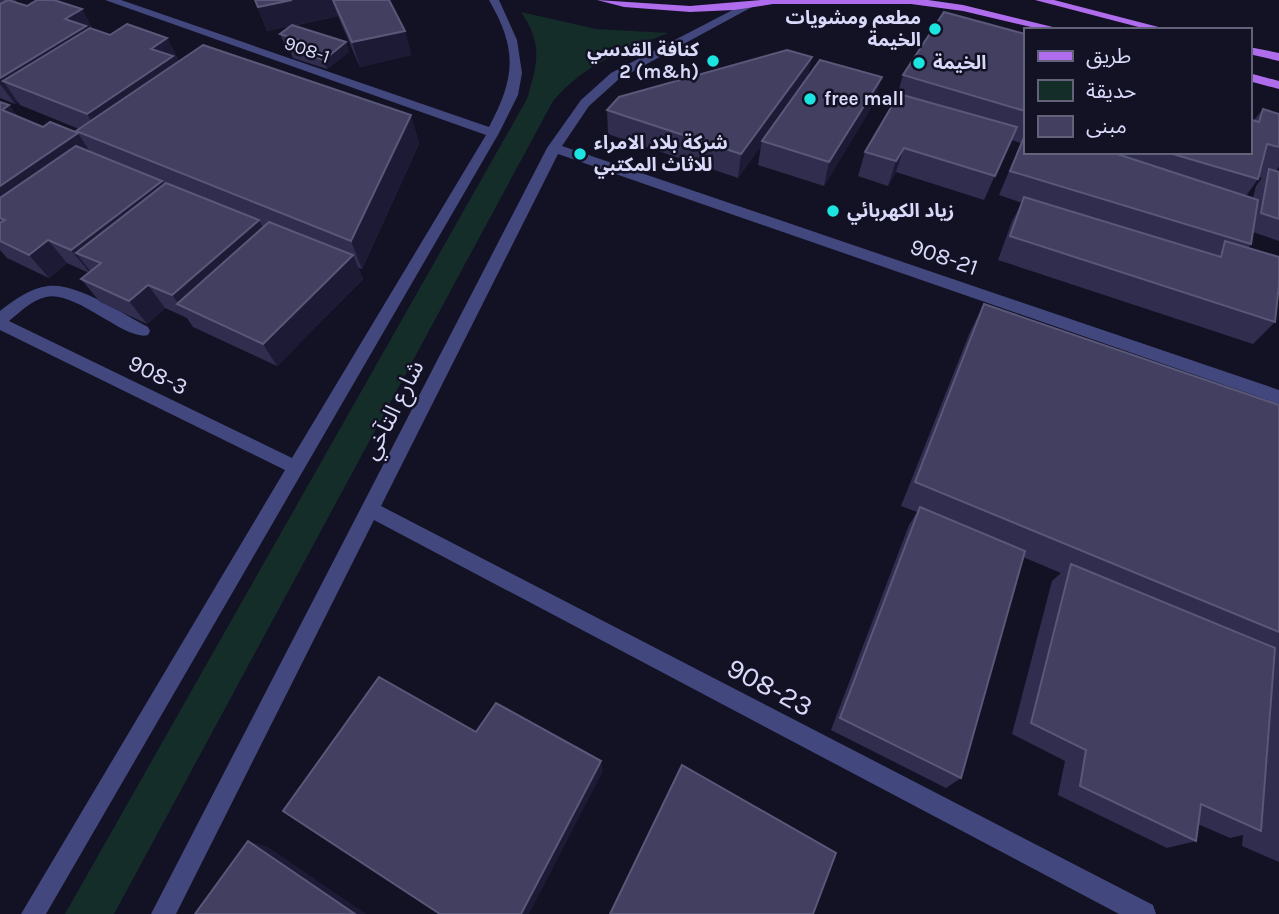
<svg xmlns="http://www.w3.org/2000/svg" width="1279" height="914" font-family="Karla,'Noto Sans Arabic',sans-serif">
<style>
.green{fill:#152d29}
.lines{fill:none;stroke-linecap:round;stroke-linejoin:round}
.minor{fill:#42477d;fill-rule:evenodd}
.major{fill:#af6ded;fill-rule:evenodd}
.wall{fill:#302d4f;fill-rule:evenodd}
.shaded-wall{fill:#1d1a36}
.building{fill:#423f61;stroke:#5a5879;stroke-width:2}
.poi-dot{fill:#1ce4e1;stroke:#131224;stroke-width:2.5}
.labels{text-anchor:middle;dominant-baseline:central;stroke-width:5;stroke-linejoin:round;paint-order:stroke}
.far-poi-label{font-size:19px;font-weight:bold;fill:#d9d9fa;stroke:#131224;text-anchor:start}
.far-street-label{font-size:19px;fill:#d9d9fa;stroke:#131224}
.street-label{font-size:23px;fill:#d9d9fa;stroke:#131224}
.near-street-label{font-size:28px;fill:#d9d9fa;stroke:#131224}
</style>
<rect width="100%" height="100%" fill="#131224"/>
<path class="green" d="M521 12 596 29 668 33C623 51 585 63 553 101L114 914H65L527 99C538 63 543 44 521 12Z"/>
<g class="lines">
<g class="minor">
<path d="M105 0H121L489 127C515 78 518 50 489 0H499L517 40 522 73 518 95 499 133 46 914H21L285 470 0 330V311C14 300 30 288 48 286 76 282 123 314 148 327L150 331 148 335C126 342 76 290 46 297 32 300 20 312 9 321L292 458 486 135Z"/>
<polygon points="748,2 753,5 752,7 619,79 589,106 562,146 1279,390 1279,404 558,154 381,506 1153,905 1156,914 1119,914 374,520 176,914 151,914 547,148 581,100 611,73"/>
</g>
<g class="major">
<polygon points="597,0 690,6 761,0 928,0 963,5 1065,30 1044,30 963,11 911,4 773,4 734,10 690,12 624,7"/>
<polygon points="1035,0 1054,0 1170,30 1150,30"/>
<polygon points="1249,47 1279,53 1279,61 1249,54"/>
<polygon points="1249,73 1279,81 1279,89 1249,81"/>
</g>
</g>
<g class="wall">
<polygon points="0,0 15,0 17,2 110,35 167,38 179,61 411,115 419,144 362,269 358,268 363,279 277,366 193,327 187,318 165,308 147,324 100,302 81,279 89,273 67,263 49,278 7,258 0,250 0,102 9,105 18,117 43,127 77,133 76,131 79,129 20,105 18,102 15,104 0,98"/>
<polygon points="255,0 389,0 405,31 411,55 360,67 338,16 293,26 346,42 349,52 327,69 293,58 289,49 293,46 284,43 280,34 291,26 267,31"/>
<path d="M1025 34V152H1249L1254 120 1263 109 1279 114V167L1276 171 1279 172V241L1253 232 1251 244 1248 248 1275 322 1253 344 998 260 1012 221 1022 203 999 195 1021 143 1011 140 984 200 896 172 888 186 858 176 865 152 896 99 903 75ZM1259 177 1262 178 1256 186 1253 198 1246 196 1258 179Z"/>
<polygon points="808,76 875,101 824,186 758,165 761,146 738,178 608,134 607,110"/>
<polygon points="984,304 1279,405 1279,862 1242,846 1243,835 1230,838 1198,824 1196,841 1167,848 1058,795 1065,761 1012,734 1052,581 1061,573 1023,557 961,778 946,788 831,730 909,525 917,512 901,506 970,332"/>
</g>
<g class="shaded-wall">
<polygon points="292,0 332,0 338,16 267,31 258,7"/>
<polygon points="82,9 96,34 3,81 18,102 15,104 0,84 0,78 65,19"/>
<polygon points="405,31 411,55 360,67 352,42"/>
<polygon points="167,38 180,63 102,139 87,114 151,49"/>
<polygon points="346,42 349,52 327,69 324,60"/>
<polygon points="812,57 807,81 762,141 761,146 738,178 741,154"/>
<polygon points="882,77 875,101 824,186 829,162"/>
<polygon points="9,105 27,130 2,110"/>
<polygon points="411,115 419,144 362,269 351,241"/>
<polygon points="78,133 94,158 0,218 0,186"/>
<polygon points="904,148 896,172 888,186 896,161"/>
<polygon points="162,181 176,205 76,253 91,272 90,273 71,250"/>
<polygon points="259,220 272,244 179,304 172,295"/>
<polygon points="48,240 67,263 49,278 29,255"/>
<polygon points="353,255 363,279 277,366 263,344"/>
<polygon points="148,285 165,308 147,324 129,301"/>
<polygon points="601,761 603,771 529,914 521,914"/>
<polygon points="248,841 268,847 366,914 355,914"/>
</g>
<g class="building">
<polygon points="8,0 27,6 37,0 54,0 82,9 65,19 86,26 0,78 0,4"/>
<polygon points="255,0 292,0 258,7"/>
<polygon points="333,0 389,0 405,31 352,42"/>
<polygon points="944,12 1025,34 1025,111 903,75"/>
<polygon points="127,24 167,38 151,49 173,56 87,114 3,81 90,28 110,35"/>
<polygon points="292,25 346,42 324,60 289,49 301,41 280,34"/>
<polygon points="203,45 411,115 351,241 76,131"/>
<polygon points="787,50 812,57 741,154 607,110 619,97"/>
<polygon points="820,60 882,77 829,162 762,141"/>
<polygon points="899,94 1017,127 995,176 904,148 896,161 865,152"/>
<polygon points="0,102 9,105 2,110 43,127 50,122 78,133 0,186"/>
<polygon points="1263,109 1279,114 1279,147 1267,144 1258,179 1166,152 1249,152 1249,119 1259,122"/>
<polygon points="1025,135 1025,152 1111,152 1258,200 1251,244 1010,171"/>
<polygon points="76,146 162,181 71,250 48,240 29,255 0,241 0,223 5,220 0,218 0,198"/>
<polygon points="1269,169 1279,172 1279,219 1261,213"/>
<polygon points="166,183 259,220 172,295 148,285 129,301 81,279 101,263 76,253"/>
<polygon points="1024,197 1221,257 1225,241 1279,257 1279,284 1275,322 1010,236"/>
<polygon points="269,222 353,255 263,344 177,304"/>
<polygon points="984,304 1279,405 1279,632 915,482"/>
<polygon points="920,507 1025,551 961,778 840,718"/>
<polygon points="1071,564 1275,648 1261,831 1201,804 1196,841 1080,786 1086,750 1031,723"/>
<polygon points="379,677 476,732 496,703 601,761 521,914 440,914 283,811"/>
<polygon points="682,765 836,853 813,914 610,914"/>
<polygon points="248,841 355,914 195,914"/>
</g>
<g class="poi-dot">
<circle cx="935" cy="29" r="7"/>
<circle cx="713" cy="61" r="7"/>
<circle cx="919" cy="63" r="7"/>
<circle cx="810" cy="99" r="7"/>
<circle cx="580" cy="154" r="7"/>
<circle cx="833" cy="211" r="7"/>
</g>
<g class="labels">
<g class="far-poi-label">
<text x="921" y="18" text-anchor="end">مطعم ومشويات<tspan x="921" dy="22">الخيمة</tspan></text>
<text x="699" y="50" text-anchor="end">كنافة القدسي<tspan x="699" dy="22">2 (m&amp;h)</tspan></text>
<text x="933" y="63">الخيمة</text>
<text x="824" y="99">free mall</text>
<text x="594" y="143">شركة بلاد الامراء<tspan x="594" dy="22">للاثاث المكتبي</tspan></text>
<text x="847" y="211">زياد الكهربائي</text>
</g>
<g class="far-street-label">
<text transform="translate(307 50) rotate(19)">908-1</text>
</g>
<g class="street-label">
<text transform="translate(944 257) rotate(19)">908-21</text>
<text transform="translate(158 375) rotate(26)">908-3</text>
<text transform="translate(393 410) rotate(-63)">شارع التآخي</text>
</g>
<g class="near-street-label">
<text transform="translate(770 687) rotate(28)">908-23</text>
</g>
</g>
<rect x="1024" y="28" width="228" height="126" fill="#131224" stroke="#62627a" stroke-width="2"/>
<rect x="1038" y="51" width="35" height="10" fill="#af6ded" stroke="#62627a" stroke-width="2"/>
<text x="1086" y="63" font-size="21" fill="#d9d9fa">طريق</text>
<rect x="1038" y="80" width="35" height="21" fill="#152d29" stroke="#62627a" stroke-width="2"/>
<text x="1086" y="98" font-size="21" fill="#d9d9fa">حديقة</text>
<rect x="1038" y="116" width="35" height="21" fill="#423f61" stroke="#62627a" stroke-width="2"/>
<text x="1086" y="133" font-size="21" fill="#d9d9fa">مبنى</text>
</svg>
